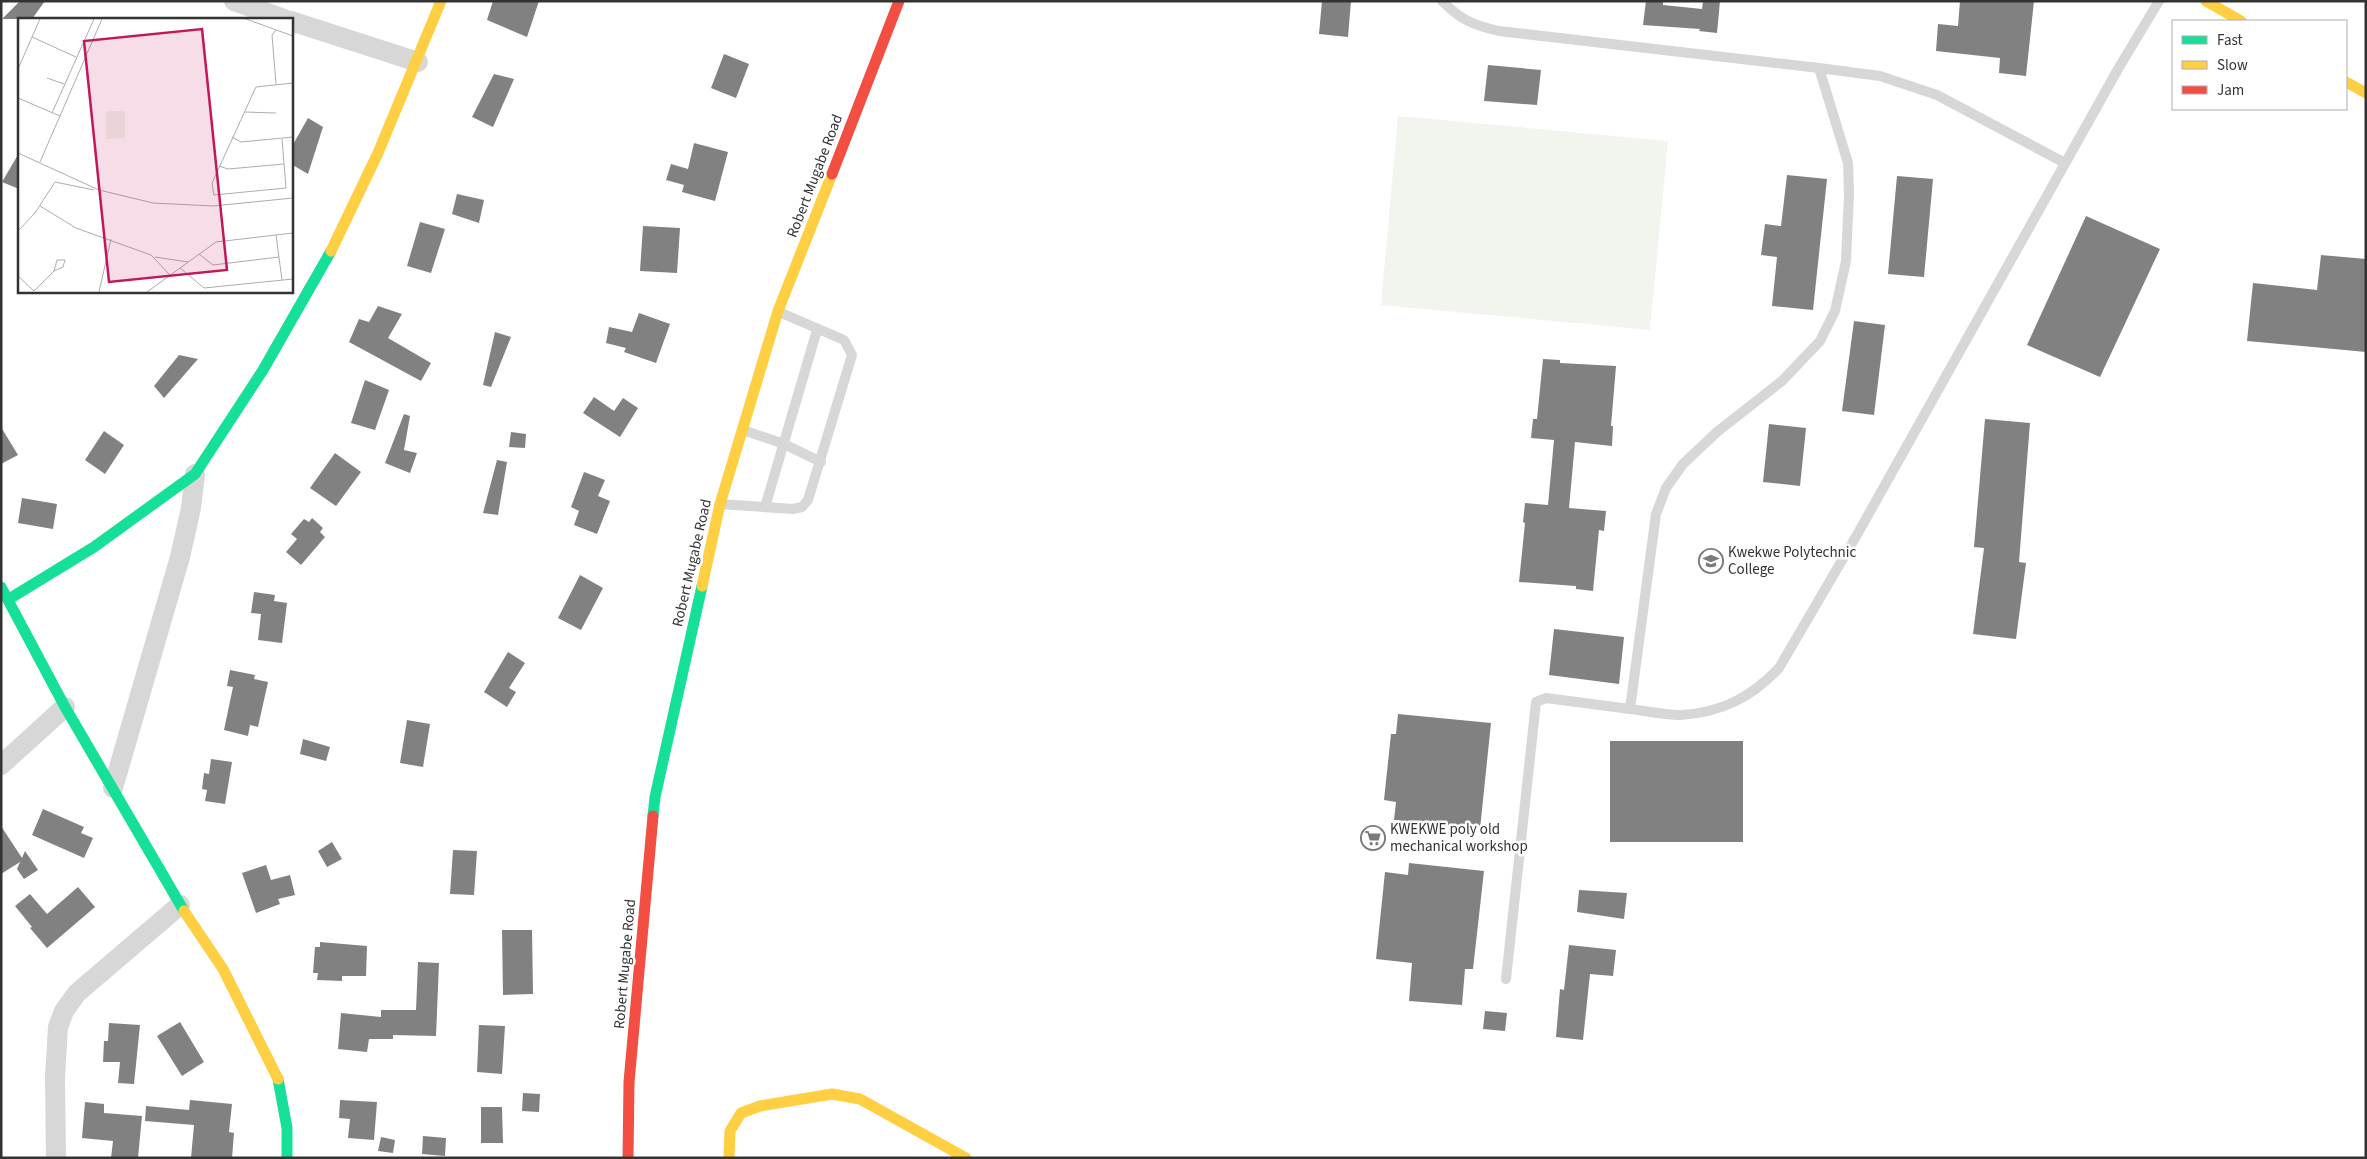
<svg xmlns="http://www.w3.org/2000/svg" width="2367" height="1159" font-family="'Source Sans 3',sans-serif">
<style>
.green{fill:#f1f5ed}
.building{fill:#818181}
.lines{fill:none;stroke-linecap:round;stroke-linejoin:round}
.lane{stroke:#d7d7d7;stroke-width:10}
.street{stroke:#d7d7d7;stroke-width:20}
.fast{stroke:#16e098;stroke-width:11}
.slow{stroke:#ffcf43;stroke-width:11}
.jam{stroke:#f24e42;stroke-width:11}
.labels{text-anchor:middle;dominant-baseline:central;stroke-width:5;stroke-linejoin:round;paint-order:stroke}
.street-label{font-size:15px;fill:#333;stroke:#fff}
.poi-label{font-size:15px;fill:#333;stroke:#fff;text-anchor:start}
.inset-road{fill:none;stroke:#adadad;stroke-width:1}
.view{fill:#c2185b;fill-opacity:0.15;stroke:#c2185b;stroke-width:2.5}
.inset-edge{fill:none;stroke:#333;stroke-width:2.5}
</style>
<rect width="100%" height="100%" fill="#fff"/>
<polygon class="green" points="1398,116 1668,141 1650,330 1381,305"/>
<g class="building">
<polygon points="20,1 45,1 32,19 2,19"/>
<polygon points="493,1 539,1 527,37 487,20"/>
<polygon points="1322,1 1351,1 1348,37 1319,34"/>
<polygon points="1646,1 1663,1 1663,5 1702,9 1703,1 1720,1 1717,33 1699,31 1700,29 1643,25"/>
<polygon points="1960,1 2034,1 2026,76 1999,73 2000,58 1936,51 1938,24 1958,26"/>
<polygon points="724,54 749,64 736,98 711,88"/>
<polygon points="1488,65 1541,70 1537,105 1484,101"/>
<polygon points="494,74 514,79 493,127 472,117"/>
<polygon points="308,118 323,127 308,174 291,164 291,148"/>
<polygon points="694,143 728,152 715,201 682,192 684,185 666,180 671,164 688,169"/>
<polygon points="19,153 19,189 2,182"/>
<polygon points="1787,175 1827,179 1813,310 1772,306 1777,257 1761,255 1765,224 1781,226"/>
<polygon points="1897,176 1933,179 1924,277 1888,274"/>
<polygon points="457,194 484,200 479,223 452,214"/>
<polygon points="2086,216 2160,249 2100,377 2027,345"/>
<polygon points="420,222 445,229 431,273 407,266"/>
<polygon points="643,226 680,228 677,273 640,271"/>
<polygon points="2321,255 2366,259 2366,352 2247,341 2253,283 2317,290"/>
<polygon points="378,306 402,314 388,338 431,363 421,381 349,342 359,319 369,322"/>
<polygon points="639,313 670,324 656,363 624,352 626,348 606,343 609,327 632,332"/>
<polygon points="1854,321 1885,325 1874,415 1842,411"/>
<polygon points="495,332 511,337 491,387 483,385"/>
<polygon points="179,355 198,359 164,398 154,386"/>
<polygon points="1543,359 1560,360 1560,363 1616,366 1611,426 1613,426 1612,446 1575,442 1569,508 1606,511 1604,531 1599,530 1593,591 1576,589 1576,586 1519,582 1525,523 1523,522 1525,503 1548,505 1554,440 1531,438 1533,419 1537,419"/>
<polygon points="365,380 389,390 375,430 351,423"/>
<polygon points="594,397 614,411 623,398 638,408 620,437 583,413"/>
<polygon points="404,414 410,416 404,450 417,453 410,473 385,463"/>
<polygon points="1985,419 2030,423 2019,562 2026,563 2016,639 1973,634 1984,548 1974,547"/>
<polygon points="1769,424 1806,428 1800,486 1763,482"/>
<polygon points="1,427 18,455 1,464"/>
<polygon points="104,431 124,445 105,474 85,460"/>
<polygon points="511,432 526,434 525,448 509,447"/>
<polygon points="335,453 361,472 336,506 310,488"/>
<polygon points="497,460 507,462 498,515 483,513"/>
<polygon points="584,472 605,480 598,496 610,501 597,534 574,525 579,511 571,507"/>
<polygon points="22,498 57,504 53,529 18,523"/>
<polygon points="312,518 323,528 320,532 325,537 301,565 286,552 297,539 291,534 304,519 309,522"/>
<polygon points="580,575 603,588 581,630 558,618"/>
<polygon points="254,592 275,595 274,601 287,603 282,643 258,640 261,614 251,613"/>
<polygon points="1554,629 1624,637 1619,684 1549,675"/>
<polygon points="508,652 525,663 509,688 516,692 507,707 484,692"/>
<polygon points="230,670 255,675 254,679 268,682 258,727 250,725 248,736 224,730 233,687 227,686"/>
<polygon points="1398,714 1491,723 1480,829 1394,820 1396,802 1384,800 1391,734 1396,734"/>
<polygon points="407,720 430,724 423,767 400,763"/>
<polygon points="303,739 330,747 326,761 300,754"/>
<rect x="1610" y="741" width="133" height="101"/>
<polygon points="211,759 232,762 225,804 205,801 207,790 202,789 204,773 209,774"/>
<polygon points="43,809 84,827 81,833 93,838 84,858 32,835"/>
<polygon points="1,826 22,858 25,851 38,870 24,879 17,869 20,862 1,874"/>
<polygon points="332,842 342,859 327,867 318,851"/>
<polygon points="453,850 477,851 474,895 450,894"/>
<polygon points="1409,863 1484,871 1473,969 1465,969 1462,1005 1409,1001 1412,963 1376,959 1385,872 1408,875"/>
<polygon points="266,865 271,880 290,875 295,895 278,899 280,904 256,913 242,873"/>
<polygon points="78,887 95,907 47,948 30,928 32,927 15,906 30,894 47,914"/>
<polygon points="1579,890 1627,893 1624,919 1577,912"/>
<polygon points="502,930 532,930 533,994 503,995"/>
<polygon points="320,942 367,946 366,976 342,976 342,981 317,980 318,973 313,973 315,947 320,947"/>
<polygon points="1569,945 1616,950 1613,976 1590,974 1583,1040 1556,1037 1560,989 1564,990"/>
<polygon points="418,962 439,963 436,1036 393,1035 393,1039 369,1039 367,1052 338,1049 341,1013 381,1017 381,1010 416,1010"/>
<polygon points="1485,1011 1507,1013 1505,1031 1483,1029"/>
<polygon points="180,1022 204,1062 182,1076 157,1036"/>
<polygon points="109,1023 140,1025 134,1084 118,1083 120,1062 103,1062 104,1041 108,1041"/>
<polygon points="479,1025 505,1026 502,1074 477,1072"/>
<polygon points="523,1093 540,1094 539,1112 522,1111"/>
<polygon points="190,1100 232,1104 229,1132 234,1133 232,1158 191,1158 194,1125 145,1121 146,1106 189,1110"/>
<polygon points="340,1100 377,1102 374,1140 348,1138 350,1119 339,1118"/>
<polygon points="85,1102 104,1104 104,1113 142,1116 138,1158 111,1158 113,1141 82,1138"/>
<polygon points="481,1107 502,1107 503,1143 481,1143"/>
<polygon points="423,1136 446,1138 445,1156 422,1154"/>
<polygon points="381,1137 395,1140 393,1153 378,1151"/>
</g>
<g class="lines">
<g class="lane">
<path d="M1442 1C1461 20 1473 25 1499 31L1819 68"/>
<path d="M2065 163 1937 95 1880 76 1819 68 1848 163 1849 194 1846 261 1835 311 1820 341 1782 381 1717 432 1683 464 1666 488 1656 514 1630 709C1646 711 1664 715 1680 715 1721 713 1752 697 1779 668L1858 533 2118 69 2159 1"/>
<polyline points="743,430 784,444 821,462"/>
<polyline points="720,504 793,509 802,507 808,500 852,355 844,340 779,312"/>
<polyline points="765,507 817,330"/>
<polyline points="1506,979 1536,702 1546,698 1630,709"/>
</g>
<g class="street">
<polyline points="234,1 284,19"/>
<polyline points="291,21 418,62"/>
<polyline points="1,765 65,707"/>
<polyline points="113,788 180,557 191,508 195,474"/>
<polyline points="56,1158 55,1077 58,1027 64,1011 77,993 180,905"/>
</g>
<g class="fast">
<polyline points="1,587 65,707 184,911"/>
<polyline points="9,599 94,547 195,474 263,370 331,251"/>
<polyline points="653,816 655,797 702,586"/>
<polyline points="278,1079 287,1128 287,1158"/>
</g>
<g class="slow">
<polyline points="2206,1 2241,21"/>
<polyline points="2346,82 2366,93"/>
<polyline points="331,251 378,153 441,1"/>
<polyline points="702,586 720,504 778,311 832,174"/>
<polyline points="184,911 223,969 278,1079"/>
<polyline points="729,1158 730,1131 741,1113 760,1106 832,1094 860,1099 966,1158"/>
</g>
<g class="jam">
<polyline points="832,174 899,1"/>
<polyline points="628,1158 629,1082 653,816"/>
</g>
</g>
<defs>
<symbol id="university-ring" viewBox="-11 -11 22 22"><circle r="9.5" fill="#fff" stroke="#7a7a7a" stroke-width="1.5"/><path d="M0-5L7-2L0 1L-7-2ZM-4 1L0 2.5L4 1V4Q0 6-4 4Z" fill="#7a7a7a"/></symbol>
<symbol id="supermarket-ring" viewBox="-11 -11 22 22"><circle r="9.5" fill="#fff" stroke="#7a7a7a" stroke-width="1.5"/><path d="M-6-5.5h2.5l.6 2H6L4.5 2H-2.5L-4.4-4H-6ZM-1.5 3.2a1.3 1.3 0 1 0 .1 0ZM3 3.2a1.3 1.3 0 1 0 .1 0Z" fill="#7a7a7a"/></symbol>
</defs>
<g fill-rule="evenodd">
<use href="#university-ring" x="1697" y="547" width="28" height="28"/>
<use href="#supermarket-ring" x="1359" y="824" width="28" height="28"/>
</g>
<g class="labels">
<g class="street-label">
<text transform="translate(815 176) rotate(-69)">Robert Mugabe Road</text>
<text transform="translate(692 563) rotate(-77)">Robert Mugabe Road</text>
<text transform="translate(625 964) rotate(-85)">Robert Mugabe Road</text>
</g>
<g class="poi-label">
<text x="1728" y="552">Kwekwe Polytechnic<tspan x="1728" dy="17">College</tspan></text>
<text x="1390" y="829">KWEKWE poly old<tspan x="1390" dy="17">mechanical workshop</tspan></text>
</g>
</g>
<g transform="translate(18 18)">
<rect width="275" height="275" fill="#fff"/>
<path d="M88 93H107V120L88 121Z" fill="#f1f5ed"/>
<path class="inset-road" d="M228 1 275 18M258 12 254 17 258 66M14 19 58 39M0 51 22 1M29 60 46 66M0 80 42 98M226 94 258 95M34 95 76 1M214 119 223 124 275 119M264 121 268 170 196 177 194 165 238 69 275 65M0 135 81 172 135 185 195 188 275 180M22 144 84 1M201 148 210 151 266 146M22 188 58 210 133 237 152 257M0 213 17 195 37 164 76 172M258 217 264 262M181 236 195 247 261 239M137 239 170 244M162 250 186 270 275 261M0 258 16 273M16 273 36 253 45 249 47 242H39L36 253M81 274 93 221M129 274 198 224 275 215"/>
<path class="view" d="M184 11 209 252 91 264 66 23Z"/>
<rect width="275" height="275" class="inset-edge"/>
</g>
<rect width="2367" height="1159" fill="none" stroke="#333333" stroke-width="5"/>
<rect x="2172" y="20" width="175" height="90" fill="#ffffff" stroke="#adadad"/>
<rect x="2182" y="36" width="25" height="8" fill="#16e098" stroke="#adadad"/>
<text x="2217" y="45" font-size="15" fill="#333333">Fast</text>
<rect x="2182" y="61" width="25" height="8" fill="#ffcf43" stroke="#adadad"/>
<text x="2217" y="70" font-size="15" fill="#333333">Slow</text>
<rect x="2182" y="86" width="25" height="8" fill="#f24e42" stroke="#adadad"/>
<text x="2217" y="95" font-size="15" fill="#333333">Jam</text>
</svg>
